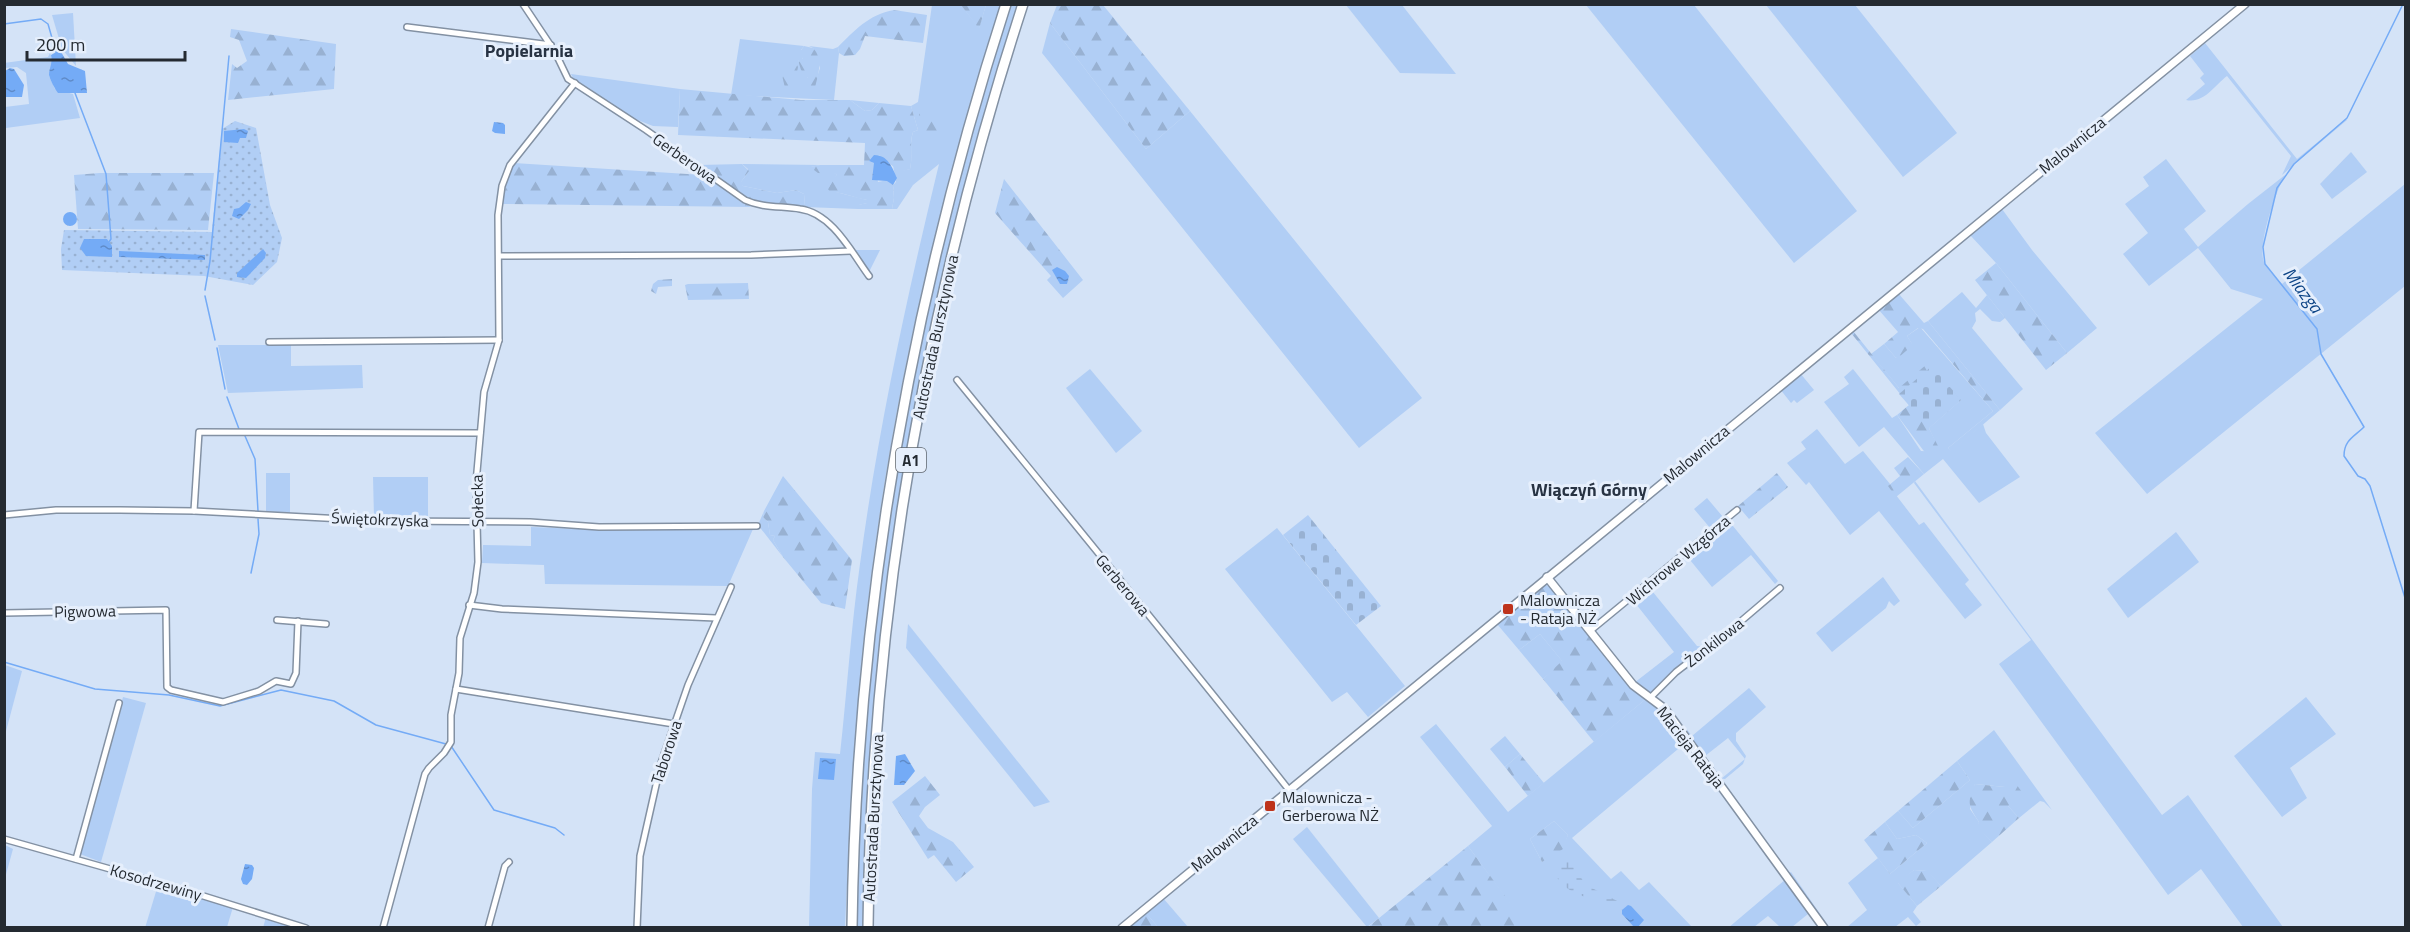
<svg xmlns="http://www.w3.org/2000/svg" width="2410" height="932" font-family="'Titillium Web',sans-serif">
<style>
.grass{fill:#b1cef5;fill-rule:evenodd}
.forest{fill:url(#forest-firs)}
.wetland{fill:url(#wetland-marsh)}
.cemetery{fill:url(#cemetery-stones)}
.park{fill:url(#park-dots)}
.water{fill:url(#water-ripples)}
.lines{fill:none;stroke-linecap:round;stroke-linejoin:round}
.stream{stroke:#74abf6;stroke-width:1.5}
.minor-casing{stroke:#8391a3;stroke-width:8}
.tertiary-casing{stroke:#8391a3;stroke-width:10}
.motorway-casing{stroke:#8391a3;stroke-width:12}
.minor{stroke:#fff;stroke-width:5}
.tertiary{stroke:#fff;stroke-width:7}
.motorway{stroke:#fff;stroke-width:9}
.poi-dot{fill:#be331b;stroke:#e6effc;stroke-width:2}
.labels{text-anchor:middle;dominant-baseline:central;stroke-width:6;stroke-linejoin:round;paint-order:stroke}
.shield{fill:#e6effc;stroke:#5e656e;stroke-width:1.5}
.shield-label{font-size:15px;font-weight:bold;fill:#242a31}
.street-label{font-size:16px;fill:#242a31;stroke:#e6effc}
.poi-label{font-size:16px;fill:#242a31;stroke:#e6effc;text-anchor:start}
.neighbourhood-label{font-size:18px;font-weight:bold;fill:#283343;stroke:#e6effc}
.water-label{font-size:18px;font-style:italic;fill:#0d4486;stroke:#e6effc}
</style>
<defs>
<pattern id="forest-firs" width="22" height="20" patternUnits="userSpaceOnUse" patternTransform="scale(1.5)"><rect width="22" height="20" fill="#b1cef5"/><path d="M5 1l3.5 6h-7zM16 11l3.5 6h-7z" fill="#98b1d2"/></pattern>
<pattern id="wetland-marsh" width="20" height="14" patternUnits="userSpaceOnUse" patternTransform="scale(1.5)"><rect width="20" height="14" fill="#b1cef5"/><path d="M1 5h8M5 5V1M11 12h8M15 12V8" fill="none" stroke="#98b1d2"/></pattern>
<pattern id="cemetery-stones" width="16" height="16" patternUnits="userSpaceOnUse" patternTransform="scale(1.5)"><rect width="16" height="16" fill="#b1cef5"/><path d="M2 7V4a2 2 0 0 1 4 0v3zM10 15v-3a2 2 0 0 1 4 0v3z" fill="#98b1d2"/></pattern>
<pattern id="park-dots" width="8" height="8" patternUnits="userSpaceOnUse" patternTransform="scale(1.5)"><rect width="8" height="8" fill="#b1cef5"/><path d="M2 2h.1M6 6h.1" fill="none" stroke="#98b1d2" stroke-width="1.8" stroke-linecap="round"/></pattern>
<pattern id="water-ripples" width="26" height="14" patternUnits="userSpaceOnUse" patternTransform="scale(1.5)"><rect width="26" height="14" fill="#74abf6"/><path d="M2 4q2-2 4 0t4 0M15 11q2-2 4 0t4 0" fill="none" stroke="#5f8bc8"/></pattern>
</defs>
<rect width="100%" height="100%" fill="#d4e3f7"/>
<g class="grass">
<path d="M932 5H961L979 28 986 5H1001C931 220 882 443 861 668 853 755 849 841 845 927L809 928 812 789 815 752 840 754C847 691 851 627 860 564 878 429 907 296 939 164L913 185 897 209H892L894 198 893 185 896 182 893 165 900 171 910 169C913 157 909 144 913 132L918 130 911 106 918 102Z"/>
<path d="M1010 5H1019L979 137 896 529 864 927 855 928C861 773 870 619 897 467 924 310 964 157 1010 5Z"/>
<polygon points="1346,5 1402,5 1456,74 1400,73"/>
<polygon points="1586,5 1694,5 1857,211 1794,263"/>
<polygon points="1766,5 1855,5 1957,133 1903,177"/>
<polygon points="73,13 76,66 62,49 52,15"/>
<polygon points="1050,23 1146,149 1190,111 1422,398 1359,448 1042,53"/>
<polygon points="740,39 804,46 801,50 803,60 798,60 808,78 817,77 820,68 813,48 809,46 833,49 838,47 839,53 834,100 731,95"/>
<path d="M2205 43 2297 159 2346 119 2347 120 2282 175 2291 156 2227 76C2215 85 2204 104 2186 100L2205 84 2200 78 2204 74 2190 56Z"/>
<polygon points="50,53 53,61 49,76 55,89 73,94 80,118 6,128 5,107 29,104 26,73 17,67 5,68 4,63 48,57"/>
<polygon points="571,74 680,89 678,127 653,126 635,119 573,78"/>
<polygon points="850,100 879,103 872,110 865,111"/>
<polygon points="2351,152 2367,172 2332,199 2320,184"/>
<path d="M2166 159 2206 211 2184 229 2198 247 2248 204 2285 175C2276 191 2257 245 2264 262 2268 270 2276 278 2282 284L2405 184V286L2147 494 2095 433 2263 299 2231 289 2198 248 2149 286 2123 254 2148 233 2125 204 2149 186 2143 177Z"/>
<polygon points="742,164 820,165 811,167 837,174 834,181 836,192 867,200 867,203 859,205 858,209 805,207 804,194 796,190 777,193 743,186 740,183 747,174 748,169"/>
<polygon points="2002,209 2032,250 2097,328 2067,353 1996,263 1970,235"/>
<polygon points="853,250 880,250 869,272"/>
<polygon points="1962,292 1976,308 1987,295 2005,318 2000,322 1992,321 1980,309 1975,313 1976,321 1972,328 2023,389 2000,410 1928,321"/>
<polygon points="1920,327 1993,411 1948,448 1951,451 1983,424 1986,433 2020,477 1979,503 1943,459 1924,474 1884,427 1859,447 1824,402 1849,384 1844,377 1853,369 1892,418 1897,415 1921,451 1940,452 1929,428 1961,400 1899,388 1871,354 1884,344 1896,358 1912,344 1907,336"/>
<polygon points="218,345 291,345 291,366 362,365 363,388 228,393"/>
<polygon points="1090,369 1142,431 1116,453 1066,388"/>
<polygon points="1800,373 1814,390 1797,403 1794,400 1791,403 1780,389"/>
<polygon points="1817,429 1845,464 1863,451 1890,484 1889,486 1919,525 1924,522 1969,580 1965,584 1982,605 1965,619 1879,511 1850,535 1809,482 1806,485 1787,463 1806,449 1801,442"/>
<polygon points="266,473 290,473 290,513 266,512"/>
<polygon points="373,477 428,477 428,518 374,517"/>
<polygon points="1915,481 2162,815 2188,795 2283,927 2243,927 2201,869 2168,895 1999,664 2031,640 1914,483"/>
<polygon points="1707,498 1723,517 1726,515 1726,518 1711,529 1694,509"/>
<polygon points="764,511 763,517 768,522 770,535 775,536 773,540 783,557 758,525"/>
<polygon points="1728,520 1778,581 1775,584 1751,555 1712,587 1686,555"/>
<polygon points="531,527 602,530 753,529 728,586 545,584 544,565 482,563 483,545 531,546"/>
<polygon points="1277,528 1405,686 1368,717 1347,692 1332,702 1225,569"/>
<polygon points="2176,532 2199,562 2128,618 2107,589"/>
<polygon points="1883,577 1900,601 1894,606 1889,601 1886,608 1832,652 1816,633"/>
<polygon points="1648,586 1697,646 1707,647 1680,666 1652,692 1647,693 1634,683 1674,652 1632,599"/>
<polygon points="908,624 1050,802 1034,807 906,648"/>
<polygon points="1540,634 1563,662 1543,679 1519,650"/>
<polygon points="5,665 22,671 5,735 4,665"/>
<polygon points="1749,688 1766,707 1736,733 1736,741 1746,756 1743,764 1725,779 1718,778 1713,768 1721,779 1745,759 1728,738 1705,756 1709,765 1684,731 1685,727 1692,736"/>
<polygon points="123,697 146,703 101,862 80,854"/>
<polygon points="2306,697 2336,734 2290,768 2307,798 2282,817 2234,756"/>
<path d="M1647 698 1664 711 1694 751 1691 753 1684 744 1572 838 1611 879 1621 871 1639 890 1649 882 1692 927H1527L1468 846 1492 826 1420 737 1436 724 1508 812ZM1554 821 1568 835 1563 846 1542 862 1530 839Z"/>
<polygon points="1994,730 2052,810 2044,802 2040,801 2019,818 2008,806 2005,787 1975,784 1970,809 1979,822 1978,827 1992,842 1941,886 1927,871 1914,870 1898,883 1917,906 1913,912 1921,922 1916,926 1908,917 1895,927 1846,928 1867,910 1848,883 1878,858 1890,874 1927,843 1916,835 1897,839 1885,822 1898,811 1913,828 1970,780 1957,761"/>
<polygon points="1505,736 1520,754 1505,767 1490,749"/>
<polygon points="1307,827 1379,918 1367,927 1293,839"/>
<polygon points="5,845 13,849 5,878"/>
<polygon points="1791,872 1825,921 1821,919 1788,874"/>
<polygon points="1786,879 1822,927 1818,927 1808,914 1792,927 1780,927 1768,916 1754,927 1728,928"/>
<polygon points="158,885 233,907 227,927 145,928"/>
<polygon points="1163,898 1188,927 1158,927 1145,912"/>
<polygon points="266,917 302,928 263,928"/>
</g>
<g class="forest">
<polygon points="961,5 986,5 979,29"/>
<polygon points="1057,5 1103,5 1190,111 1146,149 1050,23"/>
<path d="M894 10 927 15 923 43 865 36 860 49 855 55 844 56 839 53 838 47C855 30 868 15 894 10Z"/>
<polygon points="231,29 336,44 334,89 228,100 232,64 237,68 247,61 239,40 230,37"/>
<path d="M804 46 813 48C824 60 818 74 815 88L808 89 804 87 808 78 801 70 798 60 803 59 799 53Z"/>
<polygon points="789,60 795,61 798,67 794,87 790,90 785,88 782,75 784,64"/>
<path d="M680 89 801 100H850L865 111 872 110 879 103 911 106 918 130 913 132C909 143 913 157 910 169L900 172 879 155 869 161 874 163 878 182 887 180 893 185 894 198 892 209H858V205L867 203V200C854 198 843 192 830 192L828 189 837 174 818 173 810 167 820 165H864L865 143 678 135Z"/>
<path d="M920 102 930 108 936 115 946 117 950 121 944 137 941 133 939 136C920 136 917 117 920 102Z"/>
<polygon points="514,163 703,175 751,207 502,204 508,177"/>
<polygon points="742,164 749,171 741,182 743,186 777,193 796,190 804,194 805,207 760,203 746,198 699,165"/>
<polygon points="100,173 214,173 208,230 78,229 74,175"/>
<polygon points="1004,179 1083,280 1063,298 1047,280 1051,276 995,213"/>
<polygon points="1996,263 2067,353 2046,370 1975,280"/>
<polygon points="672,279 672,286 658,287 656,294 651,291 653,284 658,280"/>
<polygon points="748,283 749,299 688,300 685,285 688,284"/>
<polygon points="1898,293 1924,323 1928,321 2000,410 1951,452 1948,448 1993,411 1923,329 1918,328 1907,336 1913,345 1899,357 1896,358 1884,344 1898,332 1878,309"/>
<polygon points="1853,331 1899,388 1927,364 1961,400 1929,428 1941,452 1929,458 1897,415 1909,405 1851,333"/>
<polygon points="1908,457 1924,474 1896,497 1888,486 1900,476 1894,468"/>
<polygon points="1777,473 1788,487 1749,519 1738,506"/>
<polygon points="783,476 852,560 845,609 821,603 783,557 773,540 775,536 770,535 768,522 763,517 764,511"/>
<polygon points="1545,584 1555,592 1647,698 1594,742 1543,679 1562,661 1540,634 1519,650 1497,624 1513,613 1512,611"/>
<polygon points="1520,754 1544,783 1528,796 1505,767"/>
<polygon points="1957,761 1970,780 1913,828 1898,811"/>
<polygon points="925,776 940,795 925,807 919,816 928,828 953,842 974,867 956,882 934,855 928,859 892,802"/>
<path d="M1975 784 2005 787 2016 784 2025 796 2008 806 2019 818 1992 842 1977 827 1979 822C1968 805 1967 803 1975 784Z"/>
<polygon points="1554,821 1568,835 1563,849 1542,862 1530,839"/>
<polygon points="1885,822 1897,839 1916,835 1927,843 1890,874 1864,840"/>
<polygon points="1468,846 1528,927 1368,927"/>
<polygon points="1914,870 1928,871 1941,886 1917,906 1897,882"/>
<polygon points="1145,912 1158,927 1126,928"/>
</g>
<path class="wetland" d="M1565 859 1570 862 1586 885 1627 906 1622 910C1592 894 1565 902 1550 864Z"/>
<g class="cemetery">
<polygon points="1932,366 1961,400 1929,428 1899,394"/>
<polygon points="1308,515 1381,606 1356,625 1283,535"/>
</g>
<polygon class="park" points="235,121 256,128 270,205 282,238 277,262 253,285 204,276 62,270 61,249 64,230 212,232 222,129"/>
<g class="water">
<path d="M60 50 68 64 85 71 87 93H58C55 89 50 80 49 75 49 68 53 63 51 55Z"/>
<polygon points="10,68 14,69 24,85 22,97 5,97 5,71"/>
<polygon points="494,122 503,123 505,125 505,134 495,133 492,131"/>
<polygon points="244,129 248,131 246,138 240,138 238,143 224,142 224,131"/>
<path d="M874 155C888 155 892 167 897 178L893 185 887 181 872 180 874 163 869 161Z"/>
<polygon points="246,202 251,204 248,210 239,219 232,216 234,209 239,208"/>
<circle cx="70" cy="219" r="7"/>
<polygon points="84,239 107,239 112,246 112,257 86,256 80,248"/>
<polygon points="263,249 266,253 265,258 246,278 237,277 237,273"/>
<polygon points="119,251 205,255 205,260 119,257"/>
<polygon points="1057,267 1065,271 1069,276 1067,284 1060,284 1052,270"/>
<polygon points="905,754 915,771 904,785 894,785 896,756"/>
<polygon points="820,758 836,759 834,780 818,779"/>
<polygon points="245,864 252,865 254,868 252,879 247,885 243,884 241,879"/>
<polygon points="1628,905 1631,906 1644,920 1638,927 1634,927 1622,914 1622,910"/>
</g>
<g class="lines">
<g class="stream">
<path d="M2403 4 2347 118 2294 164 2277 188 2263 247 2265 264 2317 329 2321 354 2364 427C2354 437 2344 440 2344 456L2358 476 2365 479 2370 486 2406 601"/>
<polyline points="4,24 41,19 48,24 56,52"/>
<polyline points="75,93 106,174 111,239 109,242"/>
<polyline points="205,290 210,261 229,56"/>
<polyline points="205,296 215,340"/>
<polyline points="217,348 225,389"/>
<polyline points="227,397 239,429"/>
<polyline points="245,436 255,459 258,511"/>
<polyline points="251,573 259,534 258,519"/>
<polyline points="4,662 95,689 169,695 220,706 281,690 334,701 376,725 446,744"/>
<polyline points="451,746 494,810 555,828 564,835"/>
</g>
<defs>
<g id="minor">
<path d="M523 4 555 52 568 79 646 130 745 200C762 208 782 206 800 209 832 213 852 253 869 276"/>
<polyline points="407,27 551,45"/>
<polyline points="500,256 751,255 851,251"/>
<polyline points="269,342 499,340"/>
<path d="M957 380C1068 516 1180 652 1289 790"/>
<polyline points="194,511 199,432 480,433"/>
<polyline points="4,515 56,510 120,510 194,511 381,521 530,522 599,527 757,526"/>
<polyline points="469,605 502,609 716,618"/>
<polyline points="4,613 166,610 167,687 171,690 223,702 259,691 276,681 291,684 296,673 298,621"/>
<polyline points="277,620 326,624"/>
<polyline points="1590,631 1737,510"/>
<polyline points="456,689 674,724"/>
<polyline points="1650,698 1676,672 1733,628 1780,588"/>
<polyline points="4,839 181,889 306,928"/>
<polyline points="76,859 119,703"/>
<polyline points="383,928 425,774 429,768 444,753 451,742 451,715 459,673 460,638 474,593 478,562 476,483 484,392 499,340 498,215 502,186 510,165 575,83"/>
<polyline points="488,928 505,866 509,862"/>
<polyline points="637,928 640,856 661,763 688,685 731,587"/>
</g>
<g id="tertiary">
<polyline points="1547,577 1633,685 1665,709 1824,928"/>
<polyline points="1122,928 2245,4"/>
</g>
<g id="motorway">
<path d="M852 928C856 614 910 302 1006 4"/>
<path d="M868 928C871 614 926 302 1023 4"/>
</g>
</defs>
<use href="#minor" class="minor-casing"/>
<use href="#tertiary" class="tertiary-casing"/>
<use href="#motorway" class="motorway-casing"/>
<use href="#minor" class="minor"/>
<use href="#tertiary" class="tertiary"/>
<use href="#motorway" class="motorway"/>
</g>
<g class="poi-dot">
<rect x="1502" y="603" width="12" height="12" rx="3"/>
<rect x="1264" y="800" width="12" height="12" rx="3"/>
</g>
<g class="labels">
<rect class="shield" x="896" y="448" width="30" height="24" rx="4.5"/>
<g class="shield-label">
<text x="911" y="460">A1</text>
</g>
<g class="street-label">
<text transform="translate(2072 145) rotate(-39)">Malownicza</text>
<text transform="translate(685 158) rotate(35)">Gerberowa</text>
<text transform="translate(935 337) rotate(-78)">Autostrada Bursztynowa</text>
<text transform="translate(1696 454) rotate(-40)">Malownicza</text>
<text transform="translate(477 501) rotate(-91)">Sołecka</text>
<text transform="translate(380 519) rotate(2)">Świętokrzyska</text>
<text transform="translate(1678 560) rotate(-40)">Wichrowe Wzgórza</text>
<text transform="translate(1123 585) rotate(50)">Gerberowa</text>
<text transform="translate(85 611) rotate(-1)">Pigwowa</text>
<text transform="translate(1714 642) rotate(-38)">Żonkilowa</text>
<text transform="translate(1691 747) rotate(52)">Macieja Rataja</text>
<text transform="translate(666 752) rotate(-72)">Taborowa</text>
<text transform="translate(873 818) rotate(-87)">Autostrada Bursztynowa</text>
<text transform="translate(1224 843) rotate(-39)">Malownicza</text>
<text transform="translate(156 882) rotate(16)">Kosodrzewiny</text>
</g>
<g class="poi-label">
<text x="1520" y="600">Malownicza<tspan x="1520" dy="18">- Rataja NŻ</tspan></text>
<text x="1282" y="797">Malownicza -<tspan x="1282" dy="18">Gerberowa NŻ</tspan></text>
</g>
<g class="neighbourhood-label">
<text x="529" y="50">Popielarnia</text>
<text x="1589" y="489">Wiączyń Górny</text>
</g>
<g class="water-label">
<text transform="translate(2303 290) rotate(53)">Miazga</text>
</g>
</g>
<rect width="2410" height="932" fill="none" stroke="#242a31" stroke-width="12"/>
<path d="M27 51v9h158v-9" fill="none" stroke="#242a31" stroke-width="3"/>
<text x="36" y="51" font-size="18" fill="#242a31" stroke="#e6effc" stroke-width="4.5" paint-order="stroke">200 m</text>
</svg>
